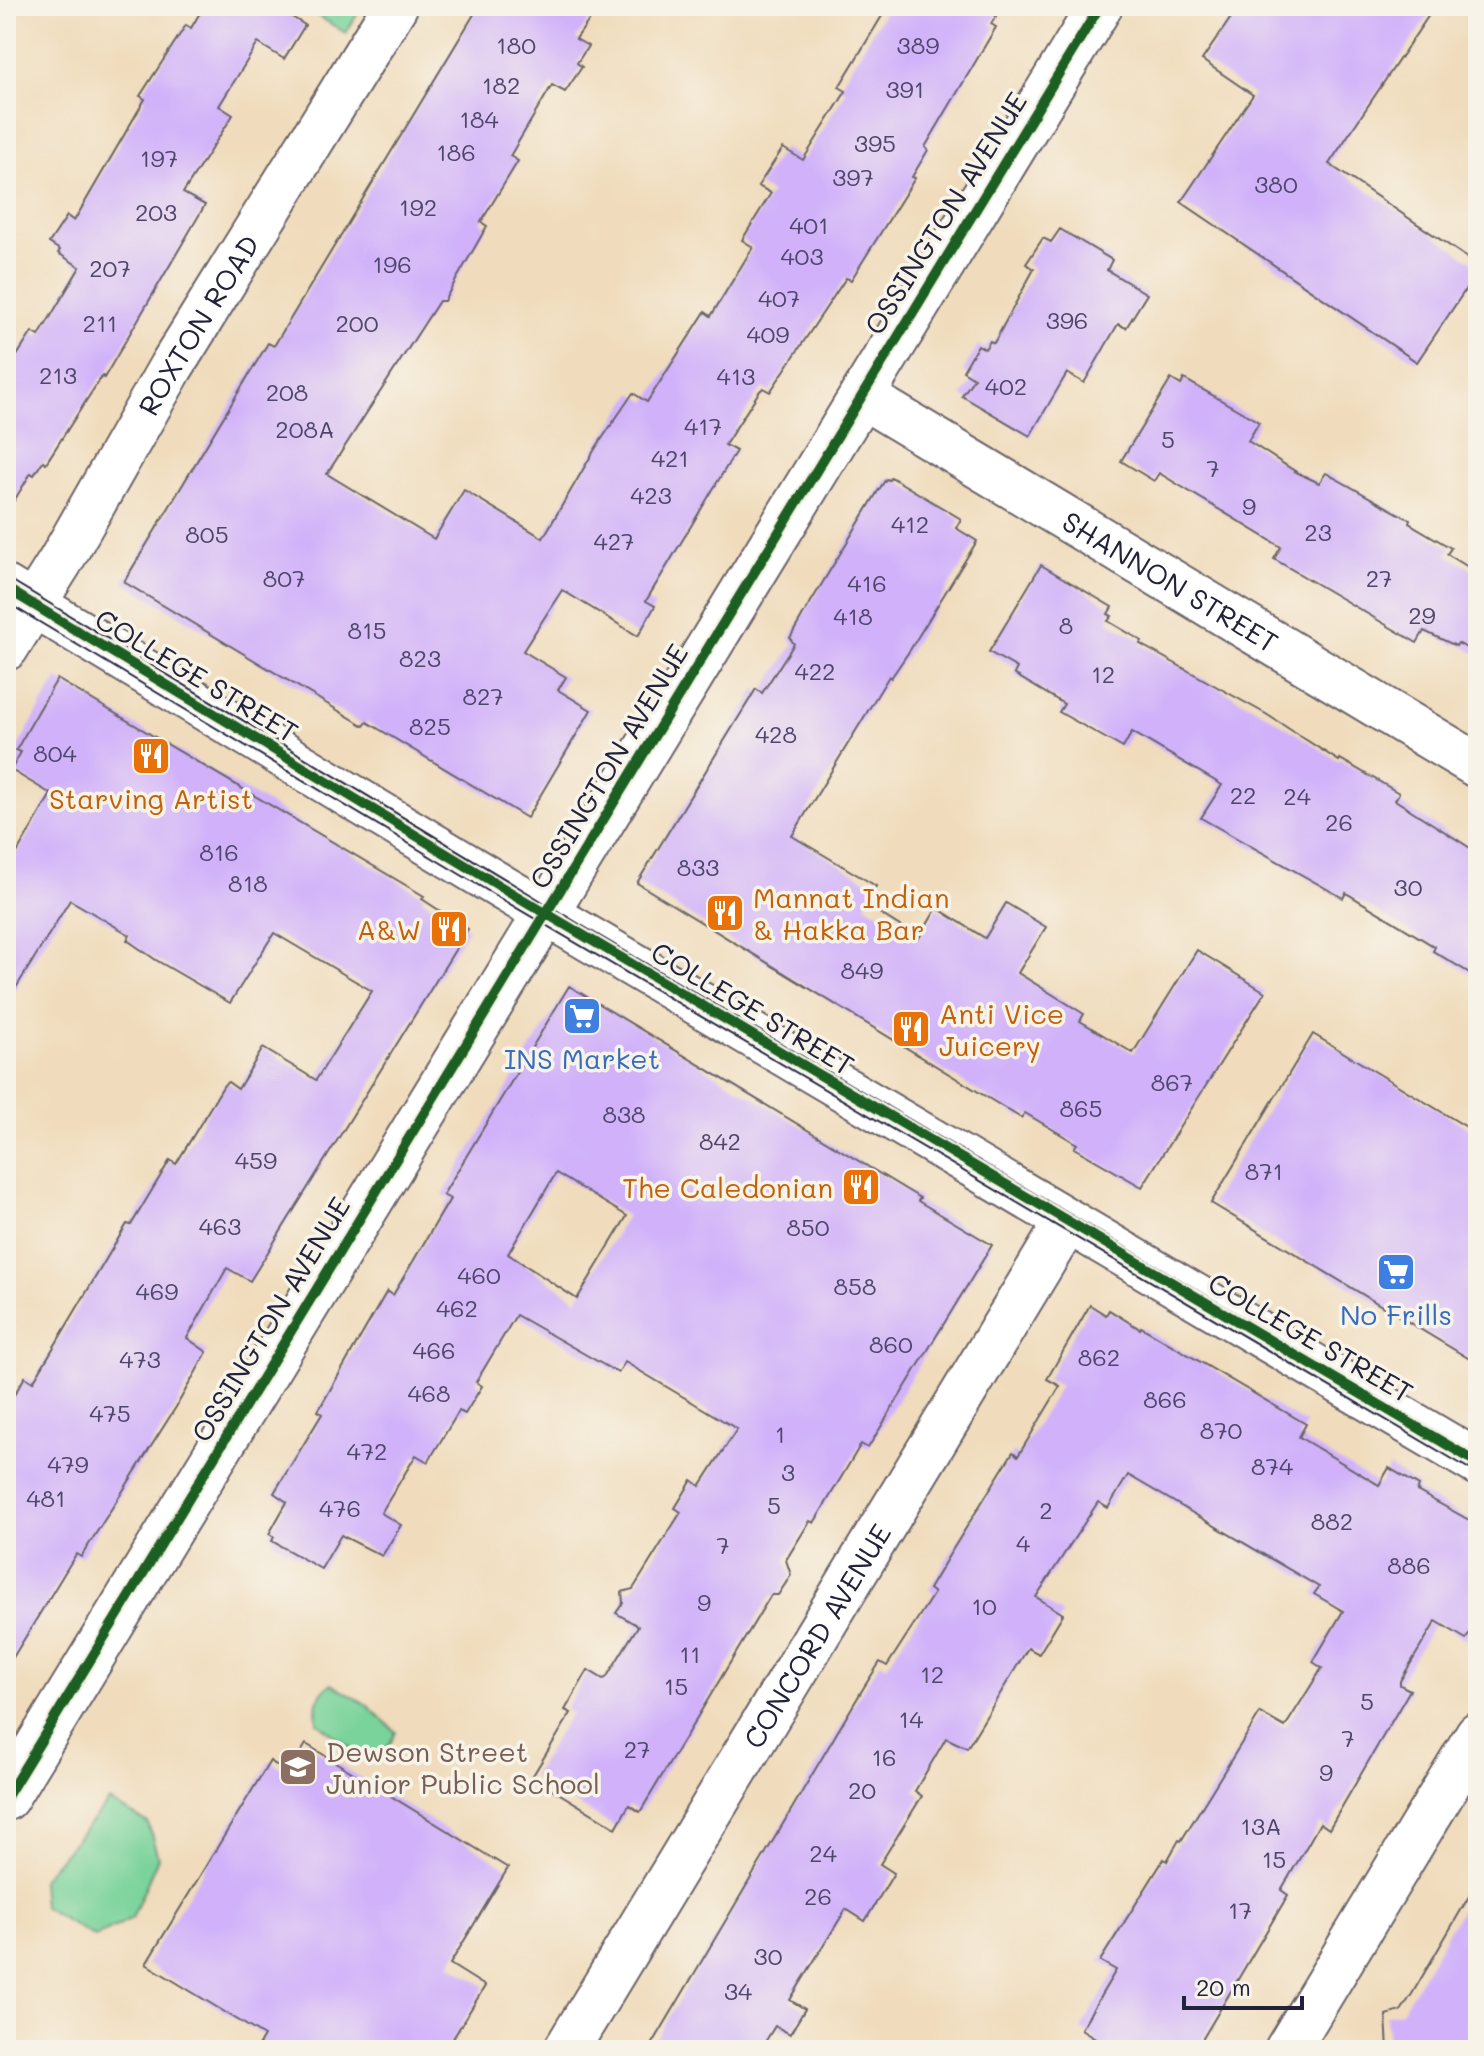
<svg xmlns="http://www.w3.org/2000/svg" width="1484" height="2056" font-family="Mali,sans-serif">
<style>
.green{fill:#79d39a;stroke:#4e7a6a;stroke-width:2}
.building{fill:#d0b1fa;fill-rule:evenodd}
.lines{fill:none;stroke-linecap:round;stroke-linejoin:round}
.minor-casing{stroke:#6a6368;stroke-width:48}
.major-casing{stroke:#6a6368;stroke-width:48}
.minor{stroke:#fff;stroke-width:44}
.major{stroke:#fff;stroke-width:44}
.tram{stroke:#22223b;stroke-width:2}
.cycleway-casing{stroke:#f7f3e8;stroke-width:15}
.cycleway{stroke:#1b5e20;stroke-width:10}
.labels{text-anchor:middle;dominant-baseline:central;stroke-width:7;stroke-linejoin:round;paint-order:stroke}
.number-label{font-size:24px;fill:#4e466b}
.street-label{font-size:28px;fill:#22223b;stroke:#f7f3e8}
.food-label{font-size:28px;fill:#c56008;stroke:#f7f3e8;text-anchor:start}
.shop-label{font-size:28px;fill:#366cbe;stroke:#f7f3e8}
.education-label{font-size:28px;fill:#785e54;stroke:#f7f3e8;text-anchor:start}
</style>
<rect width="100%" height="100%" fill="#f7f3e8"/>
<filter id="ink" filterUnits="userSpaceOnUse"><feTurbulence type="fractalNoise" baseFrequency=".0125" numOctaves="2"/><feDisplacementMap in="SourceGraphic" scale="16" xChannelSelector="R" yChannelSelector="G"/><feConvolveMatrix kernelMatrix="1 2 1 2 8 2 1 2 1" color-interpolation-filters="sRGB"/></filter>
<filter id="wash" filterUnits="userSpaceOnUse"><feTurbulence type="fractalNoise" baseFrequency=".006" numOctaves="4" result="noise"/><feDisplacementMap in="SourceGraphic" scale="32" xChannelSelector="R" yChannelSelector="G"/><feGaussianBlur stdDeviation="1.8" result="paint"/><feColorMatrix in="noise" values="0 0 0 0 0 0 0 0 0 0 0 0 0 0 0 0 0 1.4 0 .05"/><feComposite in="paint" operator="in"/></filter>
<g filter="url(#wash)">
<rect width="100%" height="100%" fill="#f0dcbc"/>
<g class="green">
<polygon points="302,6 362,6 346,33"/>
<path d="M332 1684 368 1706 396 1732C386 1753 385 1754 362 1757L317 1722C315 1706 316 1693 332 1684Z"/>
<polygon points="109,1801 148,1823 158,1858 132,1918 95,1937 43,1907 41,1880"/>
</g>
<g id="blocks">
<g class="building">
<polygon points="204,6 274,6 305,25 284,59 258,43 219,106 233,115 183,193 205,205 104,378 102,376 46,463 43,461 34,475 31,473 6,514 6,373 32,332 39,336 80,267 58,253 60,250 49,243 67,216 74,221 145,99 140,96 186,25 191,28"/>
<polygon points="479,6 599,6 576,39 588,46 577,63 582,67 565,92 552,85 510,156 518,161 481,222 487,226 444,301 439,301 327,474 434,539 464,490 543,538 595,449 633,393 647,402 705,312 711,316 753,247 742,240 771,193 758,186 783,148 803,160 846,91 839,87 888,6 1003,6 991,24 996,27 925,147 928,150 912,177 915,178 851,280 846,278 770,392 763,388 759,392 725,445 736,451 646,601 655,606 638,636 562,590 523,651 566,677 558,690 591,710 527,818 367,722 364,726 124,582 268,343 274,346"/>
<polygon points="1239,6 1435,6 1329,164 1478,265 1478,271 1417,362 1181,202 1253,95 1202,60"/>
<polygon points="1060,229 1112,260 1107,270 1147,294 1126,328 1118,324 1084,383 1067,373 1030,436 962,396 974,378 963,371 978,345 985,349 990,341 994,343 1034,269 1026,264 1043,238 1051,242"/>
<polygon points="1171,379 1181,385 1184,379 1259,422 1248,441 1298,473 1319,483 1326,473 1410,520 1409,523 1451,548 1447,554 1478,573 1478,655 1458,643 1456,646 1424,631 1417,643 1274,559 1281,547 1159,473 1154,481 1121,461"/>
<polygon points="891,477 961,519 956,528 977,541 910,650 891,678 889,676 792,836 876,886 865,904 919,938 937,908 985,938 1006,903 1046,927 1018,973 1084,1014 1080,1021 1133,1053 1197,950 1265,992 1142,1187 1074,1148 1077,1144 1025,1113 1021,1118 637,883 756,689 762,693 794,644 790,638 803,615 878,491 886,479 889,480"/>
<polygon points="1041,565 1112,607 1108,614 1112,616 1108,621 1142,641 1140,644 1266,714 1339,761 1340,759 1399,793 1395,800 1478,853 1478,978 1433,951 1435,947 1346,893 1343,898 1201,818 1222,785 1132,732 1123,748 1059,712 1064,704 1014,674 1017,668 989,652"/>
<polygon points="57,679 424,896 422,899 468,929 250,1281 227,1268 187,1338 207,1352 176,1407 81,1557 76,1554 6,1669 6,1408 25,1377 33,1382 127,1224 131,1225 170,1160 176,1164 224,1085 228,1082 238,1089 263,1048 316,1080 372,991 274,933 230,1003 156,960 127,940 130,935 70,900 6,1004 6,872 51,794 11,770 21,752 16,750"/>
<path d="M569 986 920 1198 918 1201 992 1245 868 1448 861 1444 814 1523 810 1521 786 1560 791 1575 778 1595H771L640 1812 629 1805 616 1828 532 1777 571 1713 565 1710 588 1670 603 1679 606 1678 638 1626 616 1613 623 1603 622 1592 633 1589 681 1512 675 1508 692 1480 700 1486 737 1429 625 1362 618 1373 516 1315 476 1382 482 1386 465 1414 459 1411 428 1462 416 1455 381 1513 401 1525 382 1556 341 1535 321 1569 272 1541 274 1537 269 1534 287 1502 274 1493 322 1414 318 1411 387 1291 393 1295 450 1199 443 1195ZM556 1173 627 1216 577 1299 508 1254Z"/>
<polygon points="1313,1034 1478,1134 1478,1364 1211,1203"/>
<polygon points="1090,1305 1106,1315 1109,1310 1140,1329 1141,1327 1306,1424 1299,1437 1379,1485 1389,1468 1419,1486 1417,1491 1478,1525 1478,1619 1466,1639 1436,1621 1400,1681 1400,1685 1410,1690 1329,1829 1320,1823 1304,1851 1281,1890 1288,1895 1196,2050 1091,2050 1097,2039 1081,2029 1116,1970 1100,1961 1164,1859 1167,1861 1179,1840 1181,1841 1260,1713 1285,1727 1322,1668 1313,1662 1343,1611 1314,1594 1319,1587 1128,1475 1108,1508 1098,1502 1036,1597 1063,1614 1039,1654 1028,1648 967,1748 946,1738 915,1791 922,1796 880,1864 894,1873 865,1921 846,1909 790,2000 805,2009 790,2034 775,2026 760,2050 649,2050 864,1687 880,1662 887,1666 934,1593 929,1589 948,1557 1013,1452 1018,1456 1060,1386 1047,1379"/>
<polygon points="306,1744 508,1868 450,1964 485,1986 446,2050 256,2050 264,2036 146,1964 270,1761 288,1773"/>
<polygon points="1478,1881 1478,2050 1388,2050 1386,2015 1401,2011 1412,1994"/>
</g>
</g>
</g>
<g filter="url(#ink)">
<use href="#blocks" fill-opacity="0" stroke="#6a6368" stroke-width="2"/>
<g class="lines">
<defs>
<g id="minor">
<path id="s1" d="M862 396 1478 766"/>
<path id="s2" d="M6 648 60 562 171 367 395 6"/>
<polyline points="6,1798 1100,6"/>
<path id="s3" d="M566 2050 1067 1222"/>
<polyline points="1287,2050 1478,1734"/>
</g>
<polyline id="major" points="6,588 503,888 1478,1463"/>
</defs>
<use href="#minor" class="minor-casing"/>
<use href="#major" class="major-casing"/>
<use href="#minor" class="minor"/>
<use href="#major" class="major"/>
<g class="tram">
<polyline points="6,577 581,925 1478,1456"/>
<polyline points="6,602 498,897 1478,1474"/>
</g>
<defs>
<g id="cycleway">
<polyline points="6,588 503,888 1478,1463"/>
<polyline points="6,1798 1100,6"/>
</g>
</defs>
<use href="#cycleway" class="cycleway-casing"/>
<use href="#cycleway" class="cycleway"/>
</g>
</g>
<defs>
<symbol id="restaurant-square" viewBox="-11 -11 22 22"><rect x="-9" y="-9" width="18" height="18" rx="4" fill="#e8710a" stroke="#f7f3e8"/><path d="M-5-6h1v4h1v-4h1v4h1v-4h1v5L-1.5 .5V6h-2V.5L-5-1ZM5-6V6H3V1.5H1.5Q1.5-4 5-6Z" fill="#fff"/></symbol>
<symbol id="supermarket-square" viewBox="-11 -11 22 22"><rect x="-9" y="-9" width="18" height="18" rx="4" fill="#3f7fe0" stroke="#f7f3e8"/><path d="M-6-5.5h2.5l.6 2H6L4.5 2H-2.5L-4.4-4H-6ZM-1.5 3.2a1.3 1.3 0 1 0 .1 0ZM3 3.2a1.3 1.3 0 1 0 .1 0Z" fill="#fff"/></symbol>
<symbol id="school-square" viewBox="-11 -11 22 22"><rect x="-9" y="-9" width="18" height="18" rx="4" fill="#8d6e63" stroke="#f7f3e8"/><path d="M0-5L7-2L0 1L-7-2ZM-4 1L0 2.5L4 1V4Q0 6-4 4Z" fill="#fff"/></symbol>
</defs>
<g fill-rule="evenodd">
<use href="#restaurant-square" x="129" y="734" width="44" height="44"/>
<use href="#restaurant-square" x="703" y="891" width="44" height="44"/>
<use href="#restaurant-square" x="427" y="907" width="44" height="44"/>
<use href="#supermarket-square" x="560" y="994" width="44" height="44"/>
<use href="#restaurant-square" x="889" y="1007" width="44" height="44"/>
<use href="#restaurant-square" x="839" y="1165" width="44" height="44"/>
<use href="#supermarket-square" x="1374" y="1250" width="44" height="44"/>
<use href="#school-square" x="276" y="1745" width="44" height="44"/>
</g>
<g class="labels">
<g class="number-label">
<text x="516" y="44">180</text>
<text x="918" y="44">389</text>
<text x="501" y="84">182</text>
<text x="905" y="88">391</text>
<text x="479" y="118">184</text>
<text x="875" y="142">395</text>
<text x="456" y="151">186</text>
<text x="159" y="157">197</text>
<text x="853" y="176">397</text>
<text x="1276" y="183">380</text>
<text x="418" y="206">192</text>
<text x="156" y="211">203</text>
<text x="809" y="224">401</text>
<text x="802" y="255">403</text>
<text x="392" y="263">196</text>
<text x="110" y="267">207</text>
<text x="779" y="297">407</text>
<text x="1067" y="319">396</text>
<text x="100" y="322">211</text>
<text x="357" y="322">200</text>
<text x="768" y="333">409</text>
<text x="58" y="374">213</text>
<text x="736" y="375">413</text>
<text x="1006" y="385">402</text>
<text x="287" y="391">208</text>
<text x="703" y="425">417</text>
<text x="305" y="428">208A</text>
<text x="1168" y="438">5</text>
<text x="670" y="457">421</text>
<text x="1213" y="467">7</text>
<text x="651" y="494">423</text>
<text x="1249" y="505">9</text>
<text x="910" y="523">412</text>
<text x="1318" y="531">23</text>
<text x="207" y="533">805</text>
<text x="614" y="540">427</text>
<text x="284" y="577">807</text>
<text x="1379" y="577">27</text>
<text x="867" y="582">416</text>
<text x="1422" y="614">29</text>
<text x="853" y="615">418</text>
<text x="1066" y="624">8</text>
<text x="367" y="629">815</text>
<text x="420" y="657">823</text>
<text x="815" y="670">422</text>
<text x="1103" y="673">12</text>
<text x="483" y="695">827</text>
<text x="430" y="725">825</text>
<text x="776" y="733">428</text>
<text x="55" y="752">804</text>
<text x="1243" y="794">22</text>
<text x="1297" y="795">24</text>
<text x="1339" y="821">26</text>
<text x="219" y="851">816</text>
<text x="698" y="866">833</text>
<text x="248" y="882">818</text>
<text x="1408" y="886">30</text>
<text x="862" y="969">849</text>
<text x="1172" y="1081">867</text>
<text x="1081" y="1107">865</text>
<text x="624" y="1113">838</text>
<text x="720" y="1140">842</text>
<text x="256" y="1159">459</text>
<text x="1264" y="1170">871</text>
<text x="220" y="1225">463</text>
<text x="808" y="1226">850</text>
<text x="479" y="1274">460</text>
<text x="855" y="1285">858</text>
<text x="157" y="1290">469</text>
<text x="457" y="1307">462</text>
<text x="891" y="1343">860</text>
<text x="434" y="1349">466</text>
<text x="1099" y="1356">862</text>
<text x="140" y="1358">473</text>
<text x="429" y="1392">468</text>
<text x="1165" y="1398">866</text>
<text x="110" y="1412">475</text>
<text x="1221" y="1429">870</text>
<text x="780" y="1433">1</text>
<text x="367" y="1450">472</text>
<text x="68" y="1463">479</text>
<text x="1272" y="1465">874</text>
<text x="788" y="1471">3</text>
<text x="46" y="1497">481</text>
<text x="774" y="1504">5</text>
<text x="340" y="1507">476</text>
<text x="1046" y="1509">2</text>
<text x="1332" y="1520">882</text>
<text x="1023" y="1542">4</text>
<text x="723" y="1544">7</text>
<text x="1409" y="1564">886</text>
<text x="704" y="1601">9</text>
<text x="984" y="1605">10</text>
<text x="690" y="1653">11</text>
<text x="932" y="1673">12</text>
<text x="676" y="1685">15</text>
<text x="1367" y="1700">5</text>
<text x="911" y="1718">14</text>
<text x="1348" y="1737">7</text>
<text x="637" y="1748">27</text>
<text x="884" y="1756">16</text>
<text x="1326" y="1771">9</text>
<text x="862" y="1789">20</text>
<text x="1261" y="1825">13A</text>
<text x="823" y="1852">24</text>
<text x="1274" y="1858">15</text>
<text x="818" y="1895">26</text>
<text x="1240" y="1909">17</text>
<text x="768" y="1955">30</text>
<text x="738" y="1990">34</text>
</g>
<g class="street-label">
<text transform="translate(945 213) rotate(-58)">OSSINGTON AVENUE</text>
<text stroke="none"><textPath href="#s2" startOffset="376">ROXTON ROAD</textPath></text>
<text stroke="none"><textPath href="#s1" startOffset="360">SHANNON STREET</textPath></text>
<text transform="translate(197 675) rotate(31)">COLLEGE STREET</text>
<text transform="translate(608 766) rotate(-59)">OSSINGTON AVENUE</text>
<text transform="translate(753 1008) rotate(31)">COLLEGE STREET</text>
<text transform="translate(270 1319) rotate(-59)">OSSINGTON AVENUE</text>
<text transform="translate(1311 1337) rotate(30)">COLLEGE STREET</text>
<text stroke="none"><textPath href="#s3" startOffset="484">CONCORD AVENUE</textPath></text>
</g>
<g class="food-label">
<text x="151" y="798" text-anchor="middle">Starving Artist</text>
<text x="753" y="897">Mannat Indian<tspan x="753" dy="32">&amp; Hakka Bar</tspan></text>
<text x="421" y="929" text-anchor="end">A&amp;W</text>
<text x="939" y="1013">Anti Vice<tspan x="939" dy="32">Juicery</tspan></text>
<text x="833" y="1187" text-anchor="end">The Caledonian</text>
</g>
<g class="shop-label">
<text x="582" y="1058">INS Market</text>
<text x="1396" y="1314">No Frills</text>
</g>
<g class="education-label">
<text x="326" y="1751">Dewson Street<tspan x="326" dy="32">Junior Public School</tspan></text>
</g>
</g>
<rect width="1484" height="2056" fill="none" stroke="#f7f3e8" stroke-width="32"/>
<path d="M1184 1996v12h118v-12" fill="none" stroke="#22223b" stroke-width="4"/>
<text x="1196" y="1996" font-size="24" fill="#22223b" stroke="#f7f3e8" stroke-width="6" paint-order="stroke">20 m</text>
</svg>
